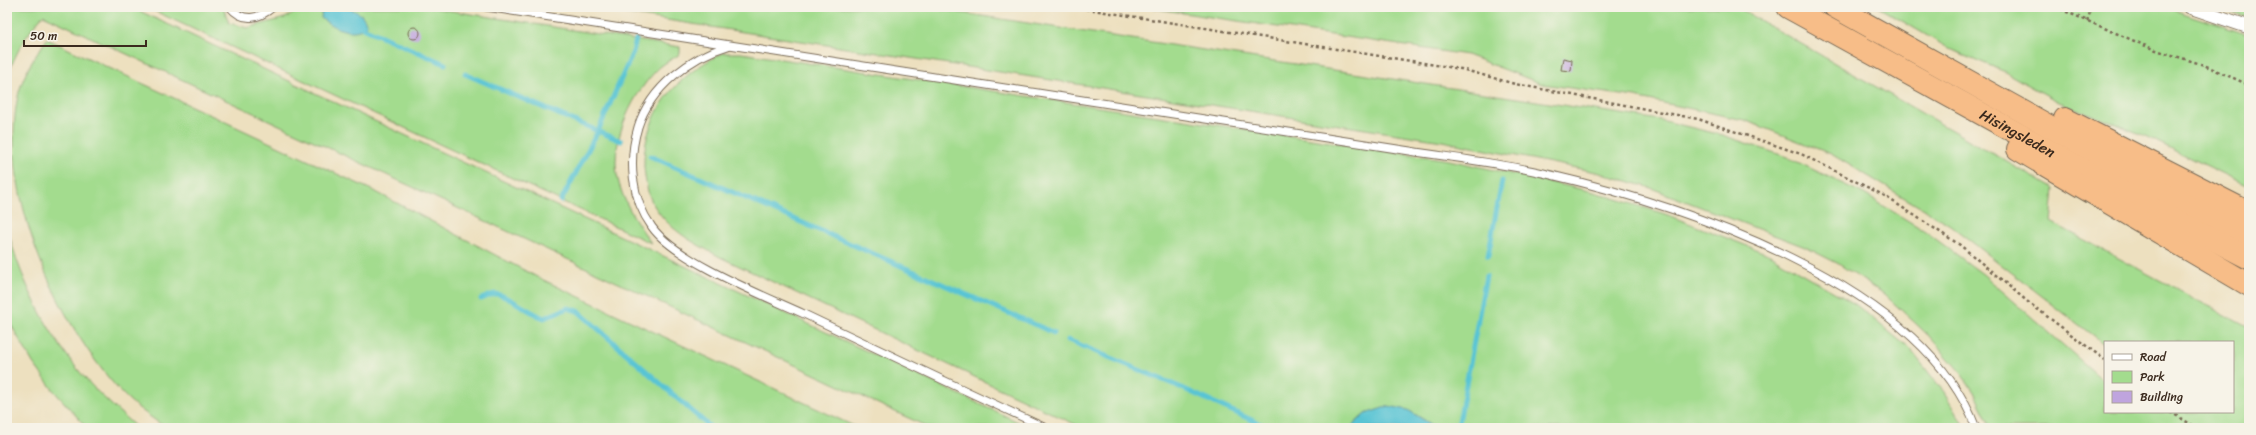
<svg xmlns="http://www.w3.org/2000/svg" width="2256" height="435" font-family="Sriracha,sans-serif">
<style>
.green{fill:#a3dc8e;stroke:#6f8356}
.water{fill:#59c4d4;stroke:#4a7779}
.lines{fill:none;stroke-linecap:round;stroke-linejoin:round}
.stream{stroke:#59c4d4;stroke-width:5}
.building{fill:#bfa4de}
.service-casing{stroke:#796a56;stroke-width:9}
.minor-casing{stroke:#796a56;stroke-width:15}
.trunk-casing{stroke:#796a56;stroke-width:24}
.path{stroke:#796a56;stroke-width:2.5;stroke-dasharray:3 3;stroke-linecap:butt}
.service{stroke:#fff;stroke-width:7}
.minor{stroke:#fff;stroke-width:13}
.trunk{stroke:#f7bd88;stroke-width:22}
.labels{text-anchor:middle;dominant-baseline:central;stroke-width:3;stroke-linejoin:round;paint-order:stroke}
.street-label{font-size:15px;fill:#3b2a1e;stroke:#f7f3e8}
</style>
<rect width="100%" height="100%" fill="#f7f3e8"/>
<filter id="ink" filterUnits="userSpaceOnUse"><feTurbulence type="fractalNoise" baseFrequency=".025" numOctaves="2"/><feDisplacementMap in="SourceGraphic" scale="8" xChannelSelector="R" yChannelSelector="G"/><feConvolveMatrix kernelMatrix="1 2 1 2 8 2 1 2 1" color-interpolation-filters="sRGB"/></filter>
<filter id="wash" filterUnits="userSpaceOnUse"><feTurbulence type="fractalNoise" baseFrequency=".012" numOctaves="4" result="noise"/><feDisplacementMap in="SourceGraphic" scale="16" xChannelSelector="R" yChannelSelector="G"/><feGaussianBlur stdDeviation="0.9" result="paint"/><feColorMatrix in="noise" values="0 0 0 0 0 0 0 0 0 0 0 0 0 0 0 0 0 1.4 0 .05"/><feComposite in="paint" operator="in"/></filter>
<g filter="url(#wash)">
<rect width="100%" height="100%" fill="#ede0bf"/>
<g class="green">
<path d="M7 7H131L1031 428H930L43 15C27 33 15 54 7 77Z"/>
<path d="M146 7H223L229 23 247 28 285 18 305 7H328L322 11 362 15 342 7H427L680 47V54C674 58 666 62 660 67 633 92 611 138 617 175 622 201 636 221 651 243Z"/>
<polygon points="583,7 923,7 1660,120 1722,135 1787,157 1864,194 1925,231 1984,275 2105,382 2105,412 2233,412 2233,342 2105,342 2105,345 1950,225 1831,154 1744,120 1635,97 1542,84 1467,55 1143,7 1737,7 2054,189 2051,222 2249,328 2249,428 1991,428 1974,392 1962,374 1929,336 1884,294 1837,263 1805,247 1651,188 1596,172 1442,141"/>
<polygon points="1878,7 2165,7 2249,35 2249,186 2143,135 2059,102 2003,71 1950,49"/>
<polygon points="2210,7 2249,7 2249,17"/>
<path d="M47 39 376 192 537 277 858 428H166C151 417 134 406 121 392 57 323 0 195 17 101 21 77 34 58 47 39Z"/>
<path d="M723 53H741L1449 160 1594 192 1665 214 1768 254 1855 304 1910 349 1944 392 1965 428H1437L1408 410 1365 414 1350 428H1083L722 258C696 244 671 232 655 207 647 196 645 178 644 166 643 113 678 74 723 53Z"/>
<path d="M7 226C20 283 55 349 97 391 110 404 124 416 137 428H87L54 391 33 363 7 318Z"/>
</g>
<g class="water">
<path d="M328 7C344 7 363 8 367 26 353 37 333 28 321 18L322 11Z"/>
<polygon points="1389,406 1408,410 1437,428 1350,428 1365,414"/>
</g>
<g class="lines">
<g class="stream">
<polyline points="363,28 445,64"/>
<polyline points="465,74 621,141"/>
<polyline points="650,156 1054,333"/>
<polyline points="561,201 598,131 633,52 636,39"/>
<polyline points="1488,256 1502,181"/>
<path d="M481 299C485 298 491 294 496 294 505 294 532 314 544 318L568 308 578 311 711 428"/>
<polyline points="1068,340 1182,388 1269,428"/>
<polyline points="1458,428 1486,276"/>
</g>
</g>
<g id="blocks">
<g class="building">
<circle cx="414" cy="33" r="6"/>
<polygon points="1563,58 1572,60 1571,71 1561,70"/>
</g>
</g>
</g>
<g filter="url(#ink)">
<use href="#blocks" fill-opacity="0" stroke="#796a56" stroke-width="1"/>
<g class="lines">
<defs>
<g id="service">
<path d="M230 7C243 23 259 19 273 7"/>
<path d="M486 7 1410 151C1454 158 1499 163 1543 173 1681 205 1922 282 1976 428"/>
<path d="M728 46C690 57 650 88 638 127 628 160 631 198 652 227 676 261 765 296 804 314 884 352 965 391 1046 428"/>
</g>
<polyline id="minor" points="2190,7 2249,27"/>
<g id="trunk">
<path id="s1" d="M1788 7 2151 207 2249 258"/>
<polyline points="1835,7 2160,188 2249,234"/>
<polyline points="2065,119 2249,213"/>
<polyline points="2018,149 2249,285"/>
</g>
</defs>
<use href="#service" class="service-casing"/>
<use href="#minor" class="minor-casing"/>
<use href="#trunk" class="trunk-casing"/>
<g class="path">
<polyline points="1074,7 1461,69 1515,84 1698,119 1801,154 1883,195 1960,245 2028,302 2105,360"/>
<polyline points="2055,7 2153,49 2204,65 2249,85"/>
<polyline points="2087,21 2092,7"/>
<polyline points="2170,412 2194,426"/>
</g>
<use href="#service" class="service"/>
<use href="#minor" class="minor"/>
<use href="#trunk" class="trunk"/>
</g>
</g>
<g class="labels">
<g class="street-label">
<text stroke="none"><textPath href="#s1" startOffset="262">Hisingsleden</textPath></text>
</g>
</g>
<rect width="2256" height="435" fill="none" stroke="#f7f3e8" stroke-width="24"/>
<rect x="2104" y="341" width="130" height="72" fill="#f7f3e8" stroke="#aca397"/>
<rect x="2112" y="354" width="20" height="6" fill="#ffffff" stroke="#aca397"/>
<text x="2140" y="361" font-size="12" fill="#3b2a1e">Road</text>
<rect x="2112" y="371" width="20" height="12" fill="#a3dc8e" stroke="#aca397"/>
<text x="2140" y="381" font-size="12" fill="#3b2a1e">Park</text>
<rect x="2112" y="391" width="20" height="12" fill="#bfa4de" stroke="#aca397"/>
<text x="2140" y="401" font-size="12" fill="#3b2a1e">Building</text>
<path d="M24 40v6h122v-6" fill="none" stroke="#3b2a1e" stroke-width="2"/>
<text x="30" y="40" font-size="12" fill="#3b2a1e" stroke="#f7f3e8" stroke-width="3" paint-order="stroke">50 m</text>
</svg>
